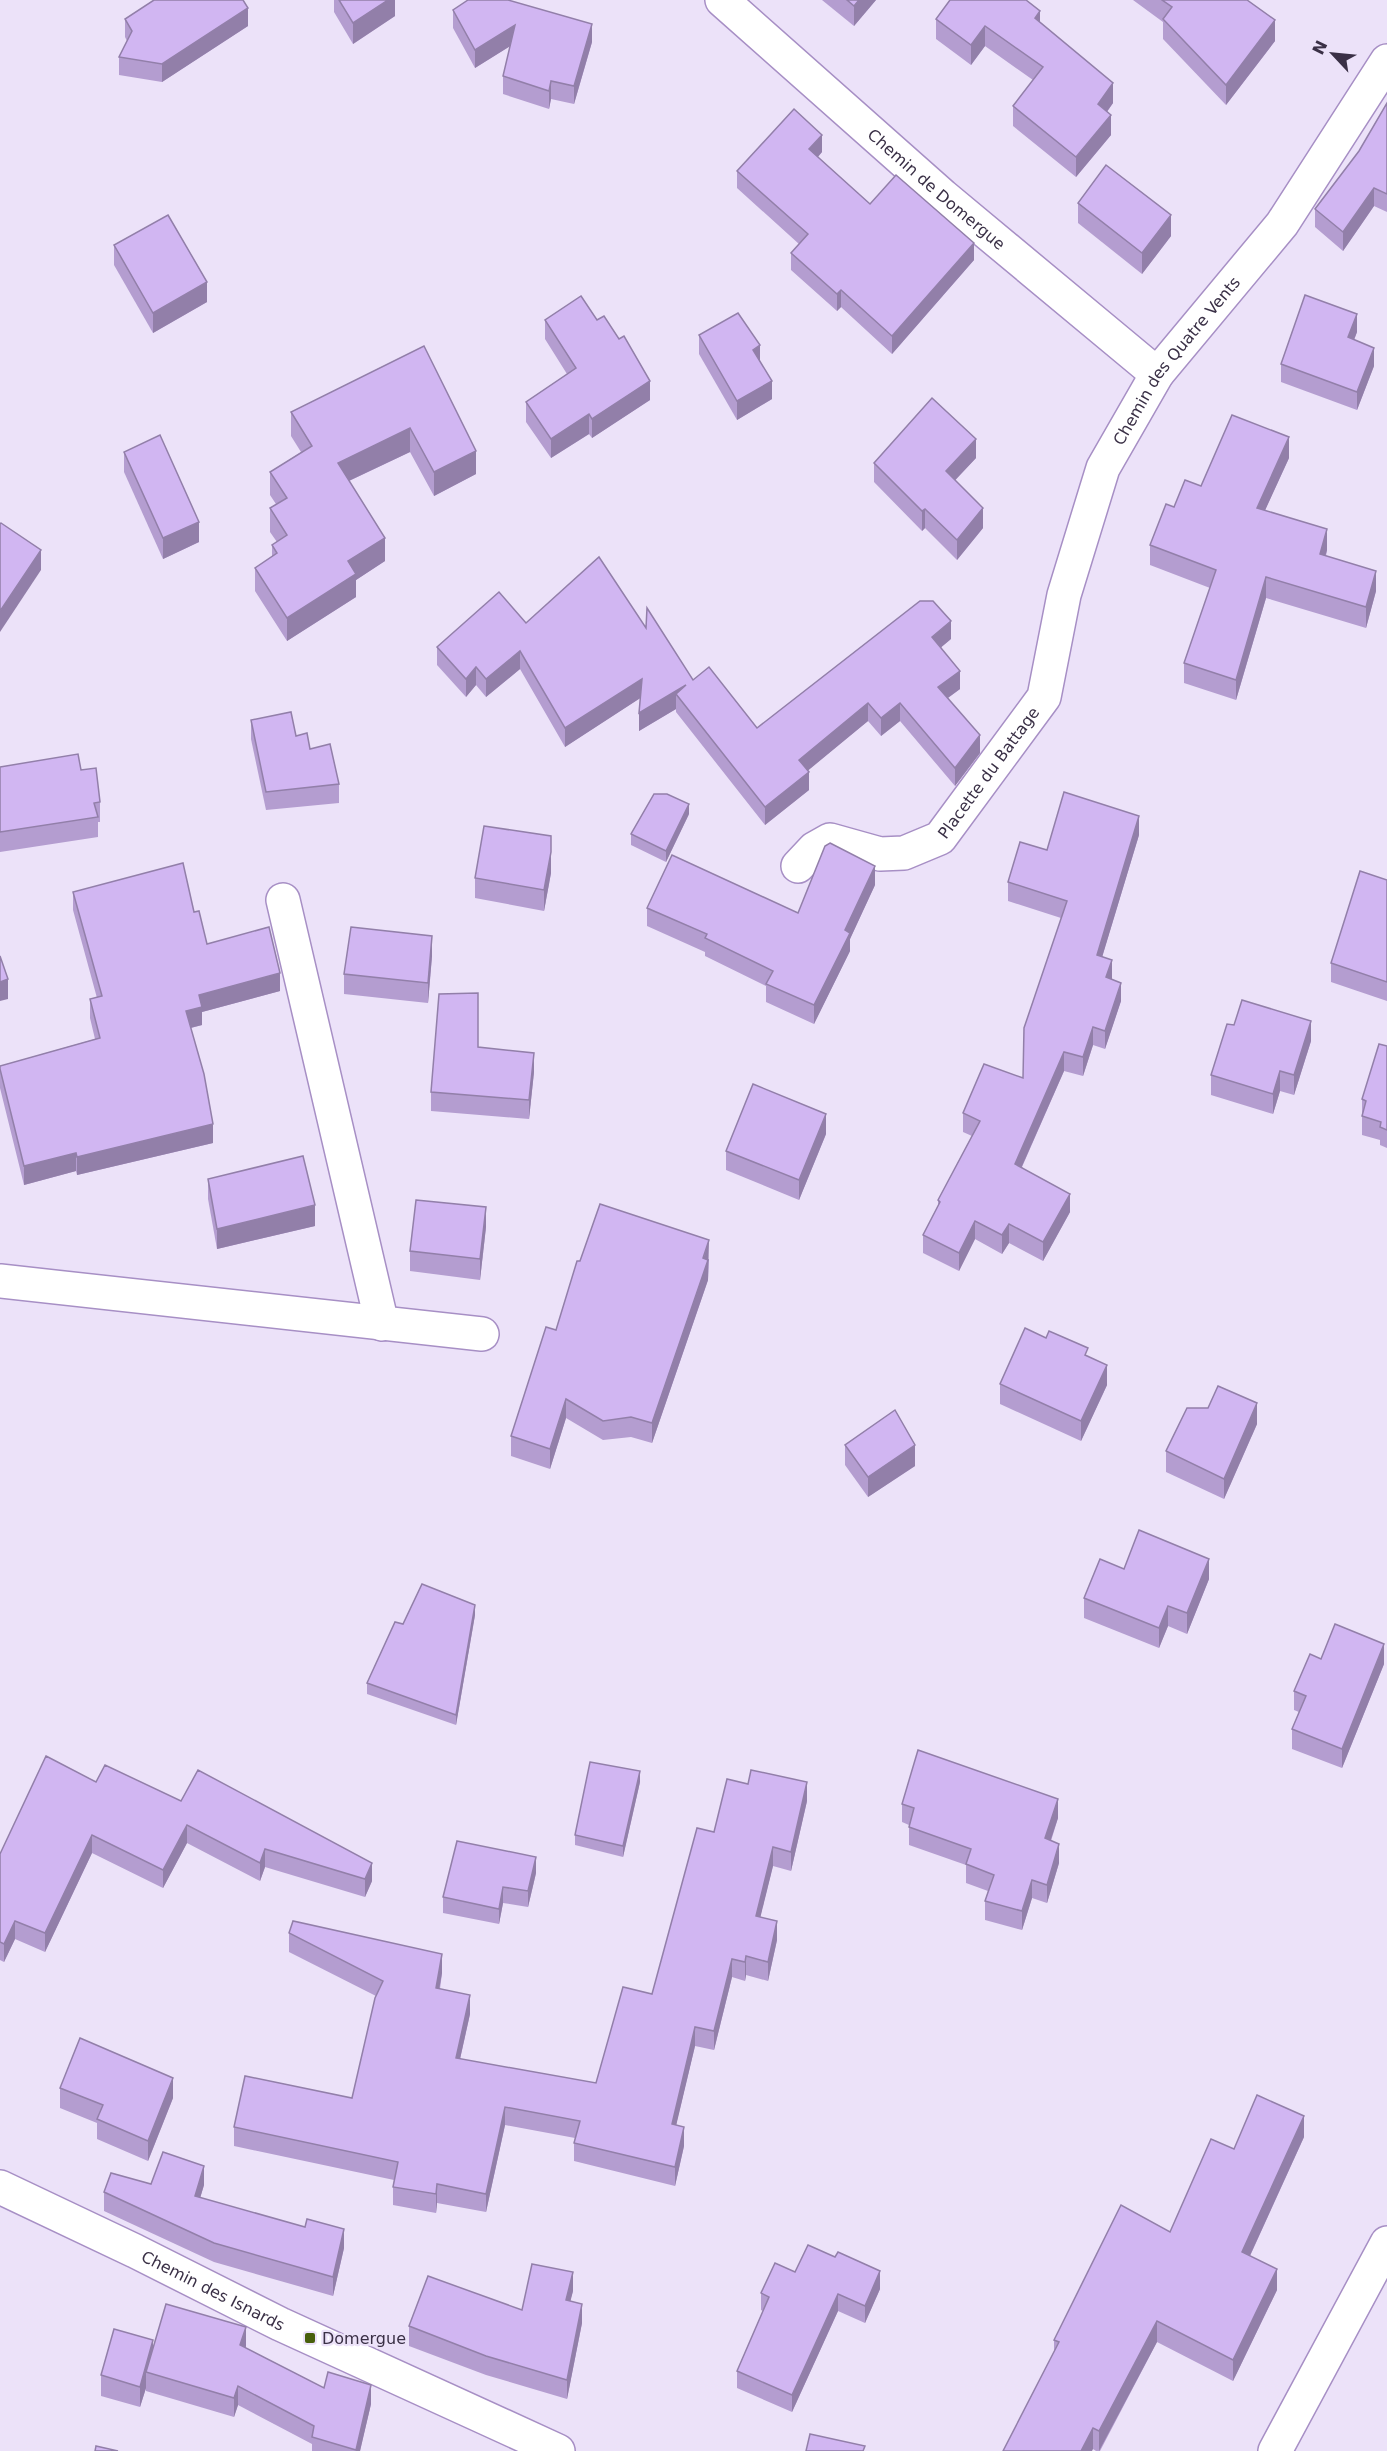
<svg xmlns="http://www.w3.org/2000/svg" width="1387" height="2451" font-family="'DejaVu Sans',sans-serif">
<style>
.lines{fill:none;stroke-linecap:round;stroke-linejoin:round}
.minor-casing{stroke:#a78fc5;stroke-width:36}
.minor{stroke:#fff;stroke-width:33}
.wall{fill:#b49dd0}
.shaded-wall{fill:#927fa9}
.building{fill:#d1b6f2;stroke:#927fa9;stroke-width:1.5}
.poi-dot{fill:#49600c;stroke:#ece2f9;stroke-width:2}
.labels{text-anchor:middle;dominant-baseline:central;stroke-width:4.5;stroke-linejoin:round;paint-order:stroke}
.street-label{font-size:16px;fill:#3a3046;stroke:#ece2f9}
.poi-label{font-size:16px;fill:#3a3046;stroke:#ece2f9;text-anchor:start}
</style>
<rect width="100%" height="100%" fill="#ece2f9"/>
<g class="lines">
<defs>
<g id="minor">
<path id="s1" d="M722 0 943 196 1157 374"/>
<path id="s2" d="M798 866 814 849 830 840 880 854 904 853 940 838 1044 697 1064 595 1103 468 1157 374 1282 224 1387 61"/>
<polyline points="283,900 382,1324"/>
<polyline points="0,1281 482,1334"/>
<path id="s3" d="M0 2187 135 2251 280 2324 558 2451"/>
<polyline points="1275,2451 1387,2243"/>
</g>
</defs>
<use href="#minor" class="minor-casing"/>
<use href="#minor" class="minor"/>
</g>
<g class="wall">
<polygon points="334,0 395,0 395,16 353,44 334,12"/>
<polygon points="822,0 876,0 854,26"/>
<polygon points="1133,0 1247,0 1275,41 1226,105 1163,39 1163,22"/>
<polygon points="453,10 592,42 574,104 551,99 549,109 503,94 503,76 510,46 475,68 453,28"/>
<polygon points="125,19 248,26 162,82 119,75 119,57 127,41 125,37"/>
<polygon points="936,19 1040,23 1113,103 1107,112 1111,135 1076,177 1013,126 1013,106 1033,80 985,46 971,65 936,39"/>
<polygon points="1387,103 1387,212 1374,206 1343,251 1315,227 1315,209 1359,151"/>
<polygon points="822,152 818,157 870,204 974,260 892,354 841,307 837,311 791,270 791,253 799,244 737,188 737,171"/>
<polygon points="1078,203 1171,236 1142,274 1078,223"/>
<polygon points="114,245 207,302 153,333 114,265"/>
<polygon points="545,320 650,400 592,438 589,434 551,458 526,422 526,402 567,374 545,339"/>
<polygon points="1357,332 1354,340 1374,366 1357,410 1281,382 1281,364"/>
<polygon points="699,335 760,361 772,399 737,420 699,354"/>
<polygon points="424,346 476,474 434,496 410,452 349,481 385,561 356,580 356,597 287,641 255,591 255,568 272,557 272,545 277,542 270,532 270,508 276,504 270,495 270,472 301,452 291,436 291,412"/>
<polygon points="124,452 199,542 163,559 124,472"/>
<polygon points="976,458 955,480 983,528 957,560 925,528 922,531 874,482 874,463"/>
<polygon points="1289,458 1265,510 1327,550 1326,556 1376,591 1366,628 1266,598 1236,700 1184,683 1184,663 1210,588 1150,565 1150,545 1174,507 1201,486"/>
<polygon points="526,623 646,628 693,680 757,728 951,639 941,647 960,689 948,698 980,753 955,786 900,721 881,736 868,721 808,770 809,790 765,825 676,712 676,709 639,731 640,698 565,747 520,669 486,697 476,685 466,697 437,665 437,647"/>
<polygon points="251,720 296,736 310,749 339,784 339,803 266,810 251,739"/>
<polygon points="0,767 81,770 100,802 100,822 98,822 98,837 0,852"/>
<polygon points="689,814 666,862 631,845 631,834"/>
<polygon points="1139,835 1102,957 1121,1001 1105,1049 1093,1045 1083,1076 1064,1071 1022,1167 1070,1212 1043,1261 1009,1243 1002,1254 975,1239 959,1271 923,1253 923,1235 938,1207 938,1200 972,1136 963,1132 963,1113 1023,1078 1061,918 1008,901 1008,882 1047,850"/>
<polygon points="551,873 544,911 475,898 475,878"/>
<polygon points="1387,880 1387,1001 1331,982 1331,963"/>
<polygon points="875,885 850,939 850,951 814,1024 766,1002 766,986 705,956 705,952 647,926 647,908 798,913"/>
<polygon points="73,892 194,912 207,944 280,991 202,1012 202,1025 191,1028 213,1143 77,1175 76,1171 24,1185 0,1088 0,1066 95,1039 90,1018 90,999 97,998 73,910"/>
<polygon points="432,956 428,1003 344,994 344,974"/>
<polygon points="1311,1041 1294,1095 1280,1091 1273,1114 1211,1095 1211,1075"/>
<polygon points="1387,1046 1387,1148 1380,1145 1380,1140 1362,1135 1362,1099"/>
<polygon points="534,1072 529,1119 431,1111 431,1092"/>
<polygon points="826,1134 799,1200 726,1170 726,1151"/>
<polygon points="208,1179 315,1226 217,1249 208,1199"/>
<polygon points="486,1227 480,1280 410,1271 410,1251"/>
<polygon points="709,1259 708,1280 652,1443 631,1437 603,1440 566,1418 550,1469 511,1456 511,1436 556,1330"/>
<polygon points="1088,1357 1107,1385 1081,1441 1000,1404 1000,1384"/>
<polygon points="1208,1408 1257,1424 1224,1499 1166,1472 1166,1451"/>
<polygon points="845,1445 915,1466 868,1497 845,1465"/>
<polygon points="1124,1569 1209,1579 1187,1634 1168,1626 1159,1648 1084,1618 1084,1598"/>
<polygon points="475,1615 456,1725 367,1694 367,1683 403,1624"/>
<polygon points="1321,1659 1384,1664 1342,1768 1292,1749 1292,1729 1299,1712 1294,1710 1294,1691"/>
<polygon points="96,1782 181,1801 372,1881 365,1897 265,1867 260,1881 187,1843 163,1888 92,1853 45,1952 15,1939 4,1962 0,1960 0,1854"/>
<polygon points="640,1782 623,1857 575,1845 575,1835"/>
<polygon points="807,1801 791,1871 773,1866 760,1917 777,1940 768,1981 746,1975 745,1981 732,1977 714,2050 695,2046 676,2125 684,2146 675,2186 574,2161 574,2143 575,2138 505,2125 486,2212 437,2203 436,2213 393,2205 393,2187 394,2180 234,2146 234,2127 352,2098 376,1996 289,1952 289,1933 442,1973 440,1989 470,2014 460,2059 596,2083 652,1994 714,1832"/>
<polygon points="902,1804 1058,1818 1051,1841 1059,1863 1047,1903 1032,1898 1022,1930 985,1920 985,1901 988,1891 966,1883 966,1865 909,1845 909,1825 902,1822"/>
<polygon points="536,1873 528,1907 503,1903 499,1924 443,1913 443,1897"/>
<polygon points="60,2088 173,2098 148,2161 97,2139 97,2123 60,2108"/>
<polygon points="1304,2137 1250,2256 1277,2290 1233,2381 1157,2342 1100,2451 1096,2451 1093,2449 1054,2353 1054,2340 1170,2232 1234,2149"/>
<polygon points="151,2184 204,2185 200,2198 344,2248 333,2296 214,2262 104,2211 104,2192"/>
<polygon points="880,2289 865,2323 838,2311 792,2412 737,2388 737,2371 763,2311 761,2310 761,2293"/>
<polygon points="573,2291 570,2301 582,2323 567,2399 486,2375 409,2346 409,2326 522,2310"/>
<polygon points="153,2346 246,2346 246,2348 324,2388 371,2404 360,2451 312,2451 312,2444 238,2405 234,2417 146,2391 146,2388 140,2407 101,2396 101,2375"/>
</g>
<g class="shaded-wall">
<polygon points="388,0 395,0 395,16 353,44 353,23"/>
<polygon points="859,0 876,0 854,26 854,6"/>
<polygon points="248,8 248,26 162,82 162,64"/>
<polygon points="1040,11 1040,31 1035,18"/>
<polygon points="1275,20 1275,41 1226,105 1226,85"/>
<polygon points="592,24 592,42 574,104 574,86"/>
<polygon points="515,25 515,43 475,68 475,50"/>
<polygon points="985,26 985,46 971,65 971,45"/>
<polygon points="551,81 551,99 549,109 549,91"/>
<polygon points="1113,83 1113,103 1098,124 1098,104"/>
<polygon points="1111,115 1111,135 1076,177 1076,157"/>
<polygon points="822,135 822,152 809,167 809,149"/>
<polygon points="1374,188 1374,206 1343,251 1343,232"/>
<polygon points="1171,215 1171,236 1142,274 1142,253"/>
<polygon points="974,243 974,260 892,354 892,336"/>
<polygon points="207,282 207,302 153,333 153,313"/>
<polygon points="841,290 841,307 837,311 837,294"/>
<polygon points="1357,314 1357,332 1348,355 1348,337"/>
<polygon points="760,345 760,364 753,350"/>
<polygon points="1374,348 1374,366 1357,410 1357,392"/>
<polygon points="650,381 650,400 592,438 592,419"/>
<polygon points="772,381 772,399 737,420 737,401"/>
<polygon points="589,414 589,434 551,458 551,439"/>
<polygon points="410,428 410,452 338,486 338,463"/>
<polygon points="1289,437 1289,458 1257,528 1257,508"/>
<polygon points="976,439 976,458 946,490 946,471"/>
<polygon points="476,451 476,474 434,496 434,472"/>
<polygon points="983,508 983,528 957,560 957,540"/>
<polygon points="925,509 925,528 922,531 922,511"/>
<polygon points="199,522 199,542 163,559 163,538"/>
<polygon points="1327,529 1327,550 1320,574 1320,554"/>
<polygon points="385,538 385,561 356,580 356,597 287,641 287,618 348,561"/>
<polygon points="41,550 41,570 0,632 0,611"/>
<polygon points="1376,571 1376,591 1366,628 1366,607"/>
<polygon points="1266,577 1266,598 1236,700 1236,680"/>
<polygon points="951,621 951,639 932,655 932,637"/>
<polygon points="520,651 520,669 486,697 486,679"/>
<polygon points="476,667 476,685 466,697 466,679"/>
<polygon points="960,671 960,689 938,705 938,687"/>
<polygon points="642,679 642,697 565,747 565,728"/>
<polygon points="686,685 676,694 676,709 639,731 639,713"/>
<polygon points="868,703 868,721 799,778 799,760"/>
<polygon points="900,703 900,721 881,736 881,718"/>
<polygon points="980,735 980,753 955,786 955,768"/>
<polygon points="809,772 809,790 765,825 765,807"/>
<polygon points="689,804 689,814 666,862 666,851"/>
<polygon points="1139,816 1139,835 1097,974 1097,955"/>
<polygon points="551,852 551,873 544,911 544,890"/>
<polygon points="875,866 875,885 850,939 850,951 814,1024 814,1005 845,930"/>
<polygon points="432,936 432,956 428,1003 428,983"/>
<polygon points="1112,960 1112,979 1106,996 1106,977"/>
<polygon points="280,973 280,991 202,1012 202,1025 186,1029 186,1011 199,995"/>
<polygon points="8,979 8,999 0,1001 0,982"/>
<polygon points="1121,983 1121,1001 1105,1049 1105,1031"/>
<polygon points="1311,1021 1311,1041 1294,1095 1294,1075"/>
<polygon points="1093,1027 1093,1045 1083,1076 1083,1057"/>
<polygon points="1064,1052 1064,1071 1015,1182 1015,1164"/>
<polygon points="534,1053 534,1072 529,1119 529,1100"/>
<polygon points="1280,1071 1280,1091 1273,1114 1273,1094"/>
<polygon points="826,1114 826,1134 799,1200 799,1180"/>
<polygon points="213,1124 213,1143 77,1175 77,1157"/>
<polygon points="76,1153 76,1171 24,1185 24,1166"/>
<polygon points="1070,1194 1070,1212 1043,1261 1043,1242"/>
<polygon points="315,1205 315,1226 217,1249 217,1229"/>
<polygon points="486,1207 486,1227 480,1280 480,1259"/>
<polygon points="975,1221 975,1239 959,1271 959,1253"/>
<polygon points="1009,1224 1009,1243 1002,1254 1002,1235"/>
<polygon points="709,1240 708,1280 652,1443 652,1423"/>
<polygon points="1107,1365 1107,1385 1081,1441 1081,1421"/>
<polygon points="566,1399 566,1418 550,1469 550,1449"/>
<polygon points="1257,1403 1257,1424 1224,1499 1224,1479"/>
<polygon points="915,1445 915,1466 868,1497 868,1477"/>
<polygon points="1209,1559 1209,1579 1187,1634 1187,1613"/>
<polygon points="475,1605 475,1615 456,1725 456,1715"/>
<polygon points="1168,1606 1168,1626 1159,1648 1159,1628"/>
<polygon points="1384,1644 1384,1664 1342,1768 1342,1749"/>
<polygon points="640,1771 640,1782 623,1857 623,1846"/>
<polygon points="807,1782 807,1801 791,1871 791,1852"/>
<polygon points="1058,1799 1058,1818 1045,1857 1045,1838"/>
<polygon points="187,1825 187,1843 163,1888 163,1870"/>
<polygon points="92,1835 92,1853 45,1952 45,1933"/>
<polygon points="1059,1844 1059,1863 1047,1903 1047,1885"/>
<polygon points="773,1847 773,1866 756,1935 756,1916"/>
<polygon points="265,1849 265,1867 260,1881 260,1863"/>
<polygon points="536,1857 536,1873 528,1907 528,1891"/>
<polygon points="372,1863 372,1881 365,1897 365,1879"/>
<polygon points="1032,1880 1032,1898 1022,1930 1022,1911"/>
<polygon points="503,1887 503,1903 499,1924 499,1909"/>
<polygon points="15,1921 15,1939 4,1962 4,1944"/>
<polygon points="777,1921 777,1940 768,1981 768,1962"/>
<polygon points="442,1954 442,1973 436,2007 436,1988"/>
<polygon points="746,1956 746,1975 745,1981 745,1962"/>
<polygon points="732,1959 732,1977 714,2050 714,2031"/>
<polygon points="470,1995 470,2014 456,2077 456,2058"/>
<polygon points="695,2027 695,2046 672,2143 672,2124"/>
<polygon points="173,2078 173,2098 148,2161 148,2141"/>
<polygon points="505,2107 505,2125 486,2212 486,2194"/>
<polygon points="1304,2116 1304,2137 1242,2273 1242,2252"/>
<polygon points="684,2127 684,2146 675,2186 675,2167"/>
<polygon points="204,2166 204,2185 195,2215 195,2196"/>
<polygon points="437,2184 437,2203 436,2213 436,2194"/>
<polygon points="344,2229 344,2248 333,2296 333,2277"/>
<polygon points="1277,2269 1277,2290 1233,2381 1233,2360"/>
<polygon points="880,2271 880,2289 865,2323 865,2306"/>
<polygon points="573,2272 573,2291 566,2319 566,2300"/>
<polygon points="838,2294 838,2311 792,2412 792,2395"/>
<polygon points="582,2304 582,2323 567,2399 567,2380"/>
<polygon points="1157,2321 1157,2342 1099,2451 1099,2431"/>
<polygon points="246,2327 246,2346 240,2364 240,2345"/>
<polygon points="153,2340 153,2361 146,2372 146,2388 140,2407 140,2387"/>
<polygon points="371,2385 371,2404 360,2451 356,2451"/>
<polygon points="238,2386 238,2405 234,2417 234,2398"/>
<polygon points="1093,2428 1093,2449 1092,2451 1081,2451"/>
</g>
<g class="building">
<polygon points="154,0 243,0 248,8 162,64 119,57 132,31 125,19"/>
<polygon points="339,0 388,0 353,23"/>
<polygon points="468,0 508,0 592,24 574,86 551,81 549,91 503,76 515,25 475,50 453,10"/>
<polygon points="847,0 859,0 854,6"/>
<polygon points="950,0 1026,0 1040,11 1035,18 1113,83 1098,104 1111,115 1076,157 1013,106 1043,67 985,26 971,45 936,19"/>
<polygon points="1162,0 1247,0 1275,20 1226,85 1163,19 1172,7"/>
<polygon points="1387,103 1387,194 1374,188 1343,232 1315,209 1359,151"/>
<polygon points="794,109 822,135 809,149 870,204 896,175 974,243 892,336 841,290 837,294 791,253 808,234 737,171"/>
<polygon points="1106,165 1171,215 1142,253 1078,203"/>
<polygon points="168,215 207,282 153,313 114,245"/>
<polygon points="1305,295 1357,314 1348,337 1374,348 1357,392 1281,364"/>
<polygon points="581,296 597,320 604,316 619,339 624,336 650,381 592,419 589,414 551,439 526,402 576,368 545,320"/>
<polygon points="738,313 760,345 753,350 772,381 737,401 699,335"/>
<polygon points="424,346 476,451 434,472 410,428 338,463 385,538 348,561 356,574 287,618 255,568 277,553 272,545 287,535 270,508 287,498 270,472 312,446 291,412"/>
<polygon points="932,398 976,439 946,471 983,508 957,540 925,509 922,511 874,463"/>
<polygon points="1232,415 1289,437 1257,508 1327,529 1320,554 1376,571 1366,607 1266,577 1236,680 1184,663 1216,570 1150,545 1166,504 1174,507 1185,480 1201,486"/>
<polygon points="160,435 199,522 163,538 124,452"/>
<polygon points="1,523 41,550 0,611 0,524"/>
<polygon points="599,557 646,628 647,608 693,680 709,667 757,728 920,601 933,601 951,621 932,637 960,671 938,687 980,735 955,768 900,703 881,718 868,703 799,760 809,772 765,807 676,694 686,685 639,713 642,679 565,728 520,651 486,679 476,667 466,679 437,647 499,592 526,623"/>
<polygon points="291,712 296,736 307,733 310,749 330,744 339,784 266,792 251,720"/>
<polygon points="78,754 81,770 96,768 100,802 94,803 98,817 0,832 0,767"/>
<polygon points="1064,792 1139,816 1097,955 1112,960 1106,977 1121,983 1105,1031 1093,1027 1083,1057 1064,1052 1015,1164 1070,1194 1043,1242 1009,1224 1002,1235 975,1221 959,1253 923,1235 940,1202 938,1200 980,1121 963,1113 984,1064 1023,1078 1024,1028 1067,901 1008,882 1020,842 1047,850"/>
<polygon points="654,794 667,794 689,804 666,851 631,834"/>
<polygon points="484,826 551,836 551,852 544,890 475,878"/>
<polygon points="830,843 875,866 845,930 850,933 814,1005 766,984 773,971 705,938 707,934 647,908 672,855 798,913 825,846"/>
<polygon points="183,863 194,912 199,911 207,944 269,927 280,973 199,995 202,1007 186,1011 204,1074 213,1124 77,1157 76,1153 24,1166 0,1069 0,1066 100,1038 90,999 102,996 73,892"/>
<polygon points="1360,871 1387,880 1387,982 1331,963"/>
<polygon points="351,927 432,936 428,983 344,974"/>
<polygon points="0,956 8,979 0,982"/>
<polygon points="478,993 478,1047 534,1053 529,1100 431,1092 439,994"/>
<polygon points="1242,1000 1311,1021 1294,1075 1280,1071 1273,1094 1211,1075 1227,1024 1234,1025"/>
<polygon points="1379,1044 1387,1046 1387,1130 1380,1127 1381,1122 1362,1116 1366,1101 1362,1099"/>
<polygon points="753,1084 826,1114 799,1180 726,1151"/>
<polygon points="303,1156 315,1205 217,1229 208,1179"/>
<polygon points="416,1200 486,1207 480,1259 410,1251"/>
<polygon points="600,1204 709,1240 703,1258 708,1260 652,1423 631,1417 603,1421 566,1399 550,1449 511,1436 546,1327 556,1330 577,1261 580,1261"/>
<polygon points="1025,1328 1046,1338 1049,1331 1088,1348 1085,1355 1107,1365 1081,1421 1000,1384"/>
<polygon points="1218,1386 1257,1403 1224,1479 1166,1451 1187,1408 1208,1408"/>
<polygon points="895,1410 915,1445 868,1477 845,1445"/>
<polygon points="1139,1530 1209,1559 1187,1613 1168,1606 1159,1628 1084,1598 1100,1559 1124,1569"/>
<polygon points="422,1584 475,1605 456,1715 367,1683 395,1622 403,1624"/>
<polygon points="1335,1624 1384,1644 1342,1749 1292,1729 1306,1696 1294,1691 1310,1654 1321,1659"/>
<polygon points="918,1750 1058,1799 1045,1838 1059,1844 1047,1885 1032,1880 1022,1911 985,1901 994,1875 966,1864 971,1849 909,1827 914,1808 902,1804"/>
<polygon points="46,1756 96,1782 105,1765 181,1801 198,1770 372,1863 365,1879 265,1849 260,1863 187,1825 163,1870 92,1835 45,1933 15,1921 4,1944 0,1942 0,1854"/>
<polygon points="590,1762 640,1771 623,1846 575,1835"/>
<polygon points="751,1770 807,1782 791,1852 773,1847 756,1916 777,1921 768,1962 746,1956 745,1962 732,1959 714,2031 695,2027 672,2124 684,2127 675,2167 574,2143 580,2121 505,2107 486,2194 437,2184 436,2194 393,2187 398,2162 234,2127 245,2076 352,2098 375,1998 383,1981 289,1933 293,1921 442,1954 436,1988 470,1995 456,2058 596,2083 623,1987 652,1994 697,1828 714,1832 727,1779 748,1784"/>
<polygon points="457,1841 536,1857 528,1891 503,1887 499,1909 443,1897"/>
<polygon points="80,2038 173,2078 148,2141 97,2119 103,2105 60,2088"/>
<polygon points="1257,2095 1304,2116 1242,2252 1277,2269 1233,2360 1157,2321 1099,2431 1093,2428 1081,2451 1003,2451 1059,2342 1054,2340 1121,2205 1170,2232 1211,2139 1234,2149"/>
<polygon points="163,2152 204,2166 195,2196 305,2227 307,2219 344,2229 333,2277 214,2243 104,2192 111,2173 151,2184"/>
<polygon points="808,2245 835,2257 838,2252 880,2271 865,2306 838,2294 792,2395 737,2371 769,2297 761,2293 775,2263 795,2272"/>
<polygon points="532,2264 573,2272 566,2300 582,2304 567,2380 486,2356 409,2326 428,2276 522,2310"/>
<polygon points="166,2304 246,2327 240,2345 324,2388 328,2372 371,2385 356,2450 312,2437 314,2426 238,2386 234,2398 146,2372"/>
<polygon points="114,2329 153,2340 140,2387 101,2375"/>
<polygon points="810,2434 865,2446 863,2451 806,2451"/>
<polygon points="96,2446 118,2451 95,2451"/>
</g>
<rect class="poi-dot" x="304" y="2332" width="12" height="12" rx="3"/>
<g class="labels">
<g class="street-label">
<text stroke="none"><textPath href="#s1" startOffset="286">Chemin de Domergue</textPath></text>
<text stroke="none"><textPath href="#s2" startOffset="699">Chemin des Quatre Vents</textPath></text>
<text stroke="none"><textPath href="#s2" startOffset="238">Placette du Battage</textPath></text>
<text stroke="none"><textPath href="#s3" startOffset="237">Chemin des Isnards</textPath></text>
</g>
<g class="poi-label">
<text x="322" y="2338">Domergue</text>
</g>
</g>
<g transform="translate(1333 54) rotate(296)" stroke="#ece2f9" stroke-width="4.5" paint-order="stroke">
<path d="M0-4.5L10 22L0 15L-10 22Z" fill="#3a3046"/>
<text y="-9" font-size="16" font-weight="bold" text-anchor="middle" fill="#3a3046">N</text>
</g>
</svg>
